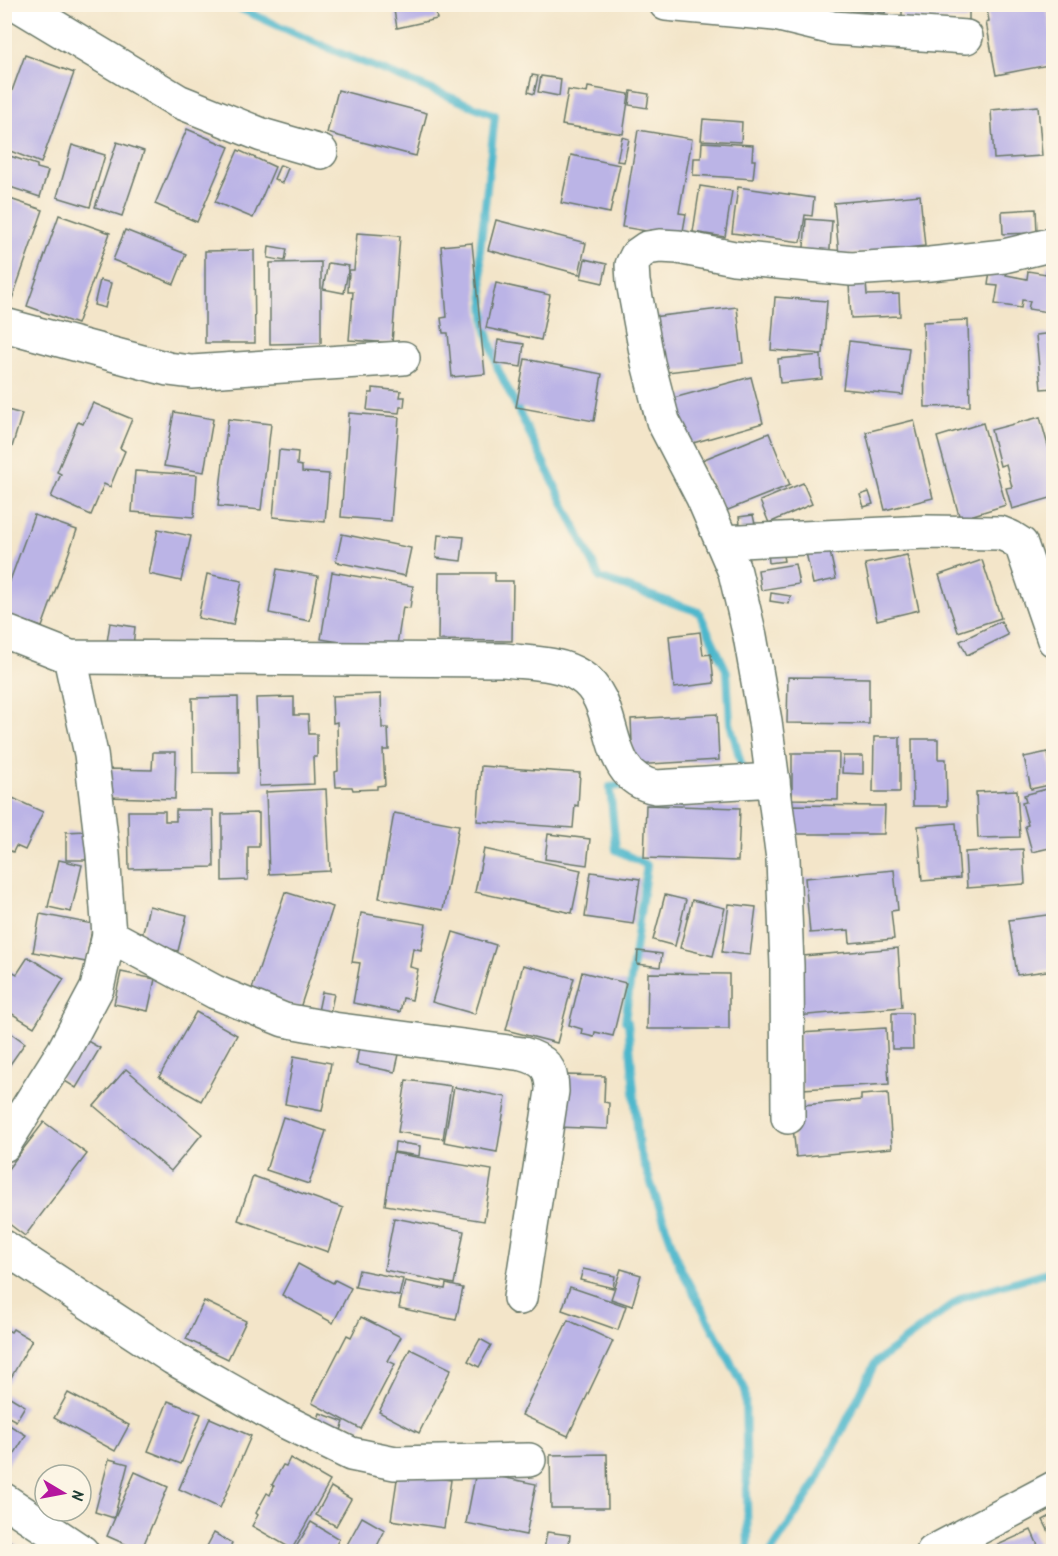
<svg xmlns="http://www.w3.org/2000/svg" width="1058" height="1556" font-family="Kalam,sans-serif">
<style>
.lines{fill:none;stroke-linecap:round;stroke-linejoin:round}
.stream{stroke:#4eb7cc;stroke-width:8}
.building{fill:#bbb4e6}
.minor-casing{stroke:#697868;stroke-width:36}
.minor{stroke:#fff;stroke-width:33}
</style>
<rect width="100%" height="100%" fill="#fcf5e5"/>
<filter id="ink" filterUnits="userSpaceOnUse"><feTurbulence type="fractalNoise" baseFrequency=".0167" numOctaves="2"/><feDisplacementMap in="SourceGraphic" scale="12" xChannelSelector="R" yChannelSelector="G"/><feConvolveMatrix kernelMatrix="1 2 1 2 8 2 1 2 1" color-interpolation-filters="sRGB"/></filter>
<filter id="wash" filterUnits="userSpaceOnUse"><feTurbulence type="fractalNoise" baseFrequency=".008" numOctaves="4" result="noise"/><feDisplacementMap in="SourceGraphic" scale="24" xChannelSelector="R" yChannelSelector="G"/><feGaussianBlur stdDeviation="1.35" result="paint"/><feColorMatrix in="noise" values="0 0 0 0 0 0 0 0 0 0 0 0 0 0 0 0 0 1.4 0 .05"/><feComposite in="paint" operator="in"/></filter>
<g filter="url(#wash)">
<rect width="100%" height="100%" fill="#f3e5c9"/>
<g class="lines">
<g class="stream">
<polyline points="230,4 330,49 495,115 480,251 486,327 498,369 600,578 699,612 727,672 730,723 743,771 738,772"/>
<polyline points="630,785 610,787 616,850 647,865 625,1021 628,1022 639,1149 680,1267 745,1389 748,1552"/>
<polyline points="771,1552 816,1483 875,1363 963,1297 1054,1270"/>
</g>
</g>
<g id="blocks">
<g class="building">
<polygon points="393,4 434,4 437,19 397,28"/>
<polygon points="851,4 886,4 885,13 851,10"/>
<rect x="902" y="4" width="67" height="16"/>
<polygon points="986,4 1046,4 1054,46 1054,64 996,75 986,22 989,21"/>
<polygon points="25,55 74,73 41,163 5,149 5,110"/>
<polygon points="532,75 538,76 534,94 528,92"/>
<polygon points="541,76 561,79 559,96 538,92"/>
<polygon points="588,87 629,94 623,134 562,125 568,90 587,93"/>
<polygon points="338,90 427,113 416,156 327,133"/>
<polygon points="631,91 649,94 647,108 629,105"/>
<polygon points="1038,106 1042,156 994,159 991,110"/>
<polygon points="703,119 742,122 741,142 701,140"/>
<polygon points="187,129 229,147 197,222 155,204"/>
<polygon points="638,130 692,139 679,213 686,214 682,237 622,227"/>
<polygon points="622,137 629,139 624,162 617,161"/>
<polygon points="117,142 144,151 122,216 95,207"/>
<polygon points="702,142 753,145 752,160 755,160 753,179 693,175 694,158 701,158"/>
<polygon points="72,145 105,155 90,207 57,197"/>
<polygon points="238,150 275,167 253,218 215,202"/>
<polygon points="4,154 37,165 37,168 48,171 40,197 4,185"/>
<polygon points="571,155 620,165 610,213 561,203"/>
<polygon points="280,165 288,168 282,183 274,179"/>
<polygon points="700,186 732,191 725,237 693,232"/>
<polygon points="738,187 814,198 812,216 805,215 801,242 732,233"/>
<polygon points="920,195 925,246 839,255 834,203"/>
<polygon points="4,197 43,210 12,299 4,296"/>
<polygon points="1036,209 1037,233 1003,234 1002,211"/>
<polygon points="59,215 110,233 77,324 27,306"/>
<polygon points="806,219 832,221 829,262 803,260"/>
<polygon points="496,220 586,243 579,274 488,250"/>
<polygon points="125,230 186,254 174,284 113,260"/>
<polygon points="357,233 400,236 392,343 349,340 353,292 348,292 349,270 354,270"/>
<polygon points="472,243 485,374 452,377 448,333 443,333 441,318 447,317 441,246"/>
<polygon points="269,246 287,249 285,261 268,258"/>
<polygon points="254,250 255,343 205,343 205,251"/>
<polygon points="585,259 607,264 603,283 581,278"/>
<polygon points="321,262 321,343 270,344 270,263"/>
<polygon points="328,263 349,266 344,293 323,289"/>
<polygon points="991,264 1008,266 1006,275 1027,279 1028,271 1046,274 1047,265 1054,266 1054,313 1028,309 1030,301 1022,300 1021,308 995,304 998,286 988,285"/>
<polygon points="100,280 111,283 105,308 94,305"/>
<polygon points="866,282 867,295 899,294 900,316 851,318 849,284"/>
<polygon points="496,283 550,295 541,340 486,328"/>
<polygon points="775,297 827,301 823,354 771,350"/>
<polygon points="737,307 743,363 659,373 652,317"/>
<polygon points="968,320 970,406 925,407 923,322"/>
<polygon points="1054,333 1054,388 1041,389 1036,335"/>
<polygon points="498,340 524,344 521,367 495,363"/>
<polygon points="849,341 909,348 903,395 843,389"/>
<polygon points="821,355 822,379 780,383 778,359"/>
<polygon points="525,359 602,374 594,421 516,407"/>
<polygon points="751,377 763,423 679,447 666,400"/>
<polygon points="373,388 401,391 400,397 405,397 404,407 400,407 399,413 367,410 369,393 373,393"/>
<polygon points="93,403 132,419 120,448 125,451 110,487 104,484 91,515 51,497 61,474 57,472 78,422 83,424"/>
<polygon points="4,409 22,414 12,447 4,445"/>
<polygon points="174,412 213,419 204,472 164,466"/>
<polygon points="349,413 399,417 391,521 341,517"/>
<polygon points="1040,417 1054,467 1054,497 1012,509 1006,488 1012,487 1006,464 1000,466 991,430"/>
<polygon points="228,419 271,424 261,510 218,506"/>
<polygon points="914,420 933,498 885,510 866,432"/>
<polygon points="983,423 1006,505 960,519 937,437"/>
<polygon points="769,433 790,485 723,512 702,460"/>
<polygon points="279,450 298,452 297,465 302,466 302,472 329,474 325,522 273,517"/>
<polygon points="135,471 197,475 194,517 132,512"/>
<polygon points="803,483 812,504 769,523 760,501"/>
<polygon points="869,492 873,504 864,507 860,495"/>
<polygon points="34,515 77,530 42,627 4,614 4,597"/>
<polygon points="753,515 756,529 741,531 739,517"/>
<polygon points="158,529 191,536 181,581 149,574"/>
<polygon points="342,534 411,548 405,576 336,562"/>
<polygon points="438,535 464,537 461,561 436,558"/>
<polygon points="828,543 836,579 813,584 805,548"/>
<polygon points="782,550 784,561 769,563 768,552"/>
<polygon points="1054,552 1054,600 1041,556"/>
<polygon points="907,555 919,610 877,620 865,564"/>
<polygon points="982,560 1001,618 958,632 939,575"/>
<polygon points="795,564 799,584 761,590 758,570"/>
<polygon points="277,569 318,576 310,621 269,613"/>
<polygon points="332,572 413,586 410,608 403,607 396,651 321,639"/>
<polygon points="439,573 495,573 495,581 513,581 512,641 438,640"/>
<polygon points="207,574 242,581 233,625 198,618"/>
<polygon points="771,593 791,596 789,604 770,601"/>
<polygon points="1001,621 1008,635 967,655 960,641"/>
<polygon points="110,623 135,627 133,646 107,642"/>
<polygon points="700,632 703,655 711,654 714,683 674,688 669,636"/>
<polygon points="788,677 869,678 869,724 787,723"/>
<polygon points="381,694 382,728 388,728 389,750 383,750 385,785 377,786 377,789 353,790 352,787 336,787 335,772 338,771 337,722 333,723 332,696"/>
<polygon points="238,697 239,773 193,773 192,698"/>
<polygon points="294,697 294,715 308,715 309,734 317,734 317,757 313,757 314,784 259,786 256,698"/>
<polygon points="717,714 719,760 633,765 631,719"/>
<polygon points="874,737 900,737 900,792 873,792"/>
<polygon points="912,739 938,739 938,759 946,759 947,806 913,806"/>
<polygon points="153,752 176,752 175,799 107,797 108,769 152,770"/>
<polygon points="1048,752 1054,784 1031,789 1024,757"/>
<polygon points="792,753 839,753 838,800 792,799"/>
<polygon points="843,756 863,756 863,774 842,773"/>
<polygon points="481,766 580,773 578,806 575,805 573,828 477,821"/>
<polygon points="1054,787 1054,847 1032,852 1025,826 1028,825 1022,803 1026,802 1024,795"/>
<polygon points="326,789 330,871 269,874 266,792"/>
<polygon points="1017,790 1020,837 978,838 976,792"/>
<polygon points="4,794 43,812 25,850 16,846 13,852 4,848"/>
<polygon points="646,805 740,808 738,861 644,858"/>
<polygon points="785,805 885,806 884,834 784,834"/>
<polygon points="176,810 213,810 214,867 129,869 128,811 165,811 165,821 176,821"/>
<polygon points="259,813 259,847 248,847 248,880 222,881 222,814"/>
<polygon points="394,813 459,825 443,910 379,898"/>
<polygon points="956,823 960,878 922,881 918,826"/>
<polygon points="86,831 86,860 66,860 66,832"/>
<polygon points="548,834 590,839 587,865 545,859"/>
<polygon points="484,849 581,870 572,913 475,892"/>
<polygon points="1023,849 1025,884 967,888 965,852"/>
<polygon points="59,860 82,865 71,912 48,907"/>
<polygon points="894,870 898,910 891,911 894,939 850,943 849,930 810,933 805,878"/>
<polygon points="591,872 640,879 633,924 585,917"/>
<polygon points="285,892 333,907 300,1008 251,992"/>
<polygon points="665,895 686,900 675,946 653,940"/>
<polygon points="692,900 725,908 713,956 680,948"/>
<polygon points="729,904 756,907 750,955 722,952"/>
<polygon points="149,906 187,915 178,951 141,941"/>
<polygon points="361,913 426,924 421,950 413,948 410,967 418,969 412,1000 403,998 400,1012 353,1003 360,963 352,962"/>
<polygon points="40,914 93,924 86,962 33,952"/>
<polygon points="1054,914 1054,970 1017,975 1009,920"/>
<polygon points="453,932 496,945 475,1014 432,1002"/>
<polygon points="898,948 902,1007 796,1016 791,957"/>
<polygon points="638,951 662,954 660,967 637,964"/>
<polygon points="28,957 64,979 34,1027 4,1009 4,967 17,974"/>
<polygon points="523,965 574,978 557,1043 506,1030"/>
<polygon points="121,972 155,979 148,1011 114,1004"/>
<polygon points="582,972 626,983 613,1036 595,1032 594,1037 581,1034 582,1029 569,1025"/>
<polygon points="648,973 729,974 729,1029 647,1029"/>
<polygon points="322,992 334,994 329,1018 317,1016"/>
<polygon points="196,1012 237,1035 201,1101 159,1077"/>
<polygon points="892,1013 912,1013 913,1049 892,1049"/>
<polygon points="4,1028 25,1043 4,1073"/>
<polygon points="886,1028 889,1084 802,1089 799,1033"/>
<polygon points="82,1038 100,1048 76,1088 60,1078"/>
<polygon points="360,1042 400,1050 395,1072 356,1064"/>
<polygon points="294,1056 331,1063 322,1111 285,1104"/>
<polygon points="126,1069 202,1134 171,1171 94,1106"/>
<polygon points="565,1075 605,1076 604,1102 609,1103 608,1129 558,1127"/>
<polygon points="406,1080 451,1086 443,1139 398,1132"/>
<polygon points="454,1087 506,1097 497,1152 444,1142"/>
<polygon points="888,1093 892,1148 796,1157 791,1106 861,1100 861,1095"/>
<polygon points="283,1117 326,1131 309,1184 266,1170"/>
<polygon points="44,1122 87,1154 25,1236 4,1220 4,1174"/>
<polygon points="395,1142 420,1146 419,1156 394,1152"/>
<polygon points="393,1153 492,1170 484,1221 385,1205"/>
<polygon points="253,1176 343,1208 328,1252 238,1220"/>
<polygon points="394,1218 464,1231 454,1284 384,1270"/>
<polygon points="298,1264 333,1283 335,1280 351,1288 333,1323 282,1295"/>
<polygon points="583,1269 615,1276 613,1288 580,1280"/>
<polygon points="621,1269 641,1275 632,1306 611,1299"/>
<polygon points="359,1270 403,1279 399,1296 355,1287"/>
<polygon points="405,1281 445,1289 446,1284 463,1288 456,1320 399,1308"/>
<polygon points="570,1287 626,1306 618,1330 562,1310"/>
<polygon points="204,1301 246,1321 228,1359 186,1339"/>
<polygon points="361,1317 401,1337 388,1361 395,1364 361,1429 312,1403 347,1335 351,1337"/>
<polygon points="568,1320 613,1341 568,1436 522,1415"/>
<polygon points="4,1328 11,1332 13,1329 32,1340 8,1383 4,1381"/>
<polygon points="480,1339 491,1345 479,1367 468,1361"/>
<polygon points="410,1349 451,1369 419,1433 379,1412"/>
<polygon points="68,1393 129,1425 115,1451 54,1418"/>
<polygon points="5,1394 25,1406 16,1421 5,1415"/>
<polygon points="168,1401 201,1414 181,1464 148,1451"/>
<polygon points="320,1413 344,1422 339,1436 315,1428"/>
<polygon points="210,1418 251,1436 220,1508 179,1489"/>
<polygon points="4,1422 26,1435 4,1471"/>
<polygon points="607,1454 608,1508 551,1508 550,1455"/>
<polygon points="290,1458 330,1481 292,1549 252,1526 258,1515 256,1513 267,1493 270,1495 274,1486 272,1485 283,1465 286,1466"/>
<polygon points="109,1459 128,1464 114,1518 95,1512"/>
<polygon points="135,1472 168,1487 141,1551 107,1536"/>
<polygon points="476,1472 536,1484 526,1535 466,1523"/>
<polygon points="398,1473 451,1480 444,1528 391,1520"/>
<polygon points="331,1487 351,1499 336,1526 316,1515"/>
<polygon points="1054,1514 1054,1542 1043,1520"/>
<polygon points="362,1517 385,1530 376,1548 381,1552 343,1552"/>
<polygon points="311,1522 339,1539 332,1552 293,1552"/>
<polygon points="1031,1530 1041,1552 990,1552 989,1549"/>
<polygon points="547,1532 570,1535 568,1552 544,1550"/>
<polygon points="214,1533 232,1543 228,1552 204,1552"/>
<polygon points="4,1538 18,1546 14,1552 4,1552"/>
</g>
</g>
</g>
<g filter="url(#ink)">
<use href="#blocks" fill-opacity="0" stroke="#697868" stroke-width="1.5"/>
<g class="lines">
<defs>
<g id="minor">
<polyline points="17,4 178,101 262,135 321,152"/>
<polyline points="666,4 775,14 833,28 966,37"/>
<polyline points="4,325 168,369 192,372 403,358"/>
<polyline points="722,542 926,532 1000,533 1010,537 1021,544 1054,640"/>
<path d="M4 631 70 657 504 660C529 663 559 662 580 676 622 702 599 777 656 787L773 780"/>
<path d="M109 935 215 992 284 1020 333 1029 523 1054C545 1060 552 1068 552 1091L520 1298"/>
<polyline points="788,1117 787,966 783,859 765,721 750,636 735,572 703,498 663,421 648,363 633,282 632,265 637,255 647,248 660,246 678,247 734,258 851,269 930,264 1004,256 1054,244"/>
<polyline points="4,1145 64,1050 97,988 109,935 103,854 91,754 70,657"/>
<polyline points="4,1247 173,1358 284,1421 351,1454 395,1463 529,1460"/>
<polyline points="4,1500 82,1552"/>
<polyline points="933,1552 1054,1488"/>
</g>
</defs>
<use href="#minor" class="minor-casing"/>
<use href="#minor" class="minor"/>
</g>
</g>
<rect width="1058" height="1556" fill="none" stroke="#fcf5e5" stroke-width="24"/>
<g transform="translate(63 1493) rotate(100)"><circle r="28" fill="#fcf5e5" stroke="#a4ab9e" stroke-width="1.5"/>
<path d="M0-4.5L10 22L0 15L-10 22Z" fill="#b5179e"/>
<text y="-9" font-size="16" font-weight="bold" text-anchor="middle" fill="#1f3d34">N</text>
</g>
</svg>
